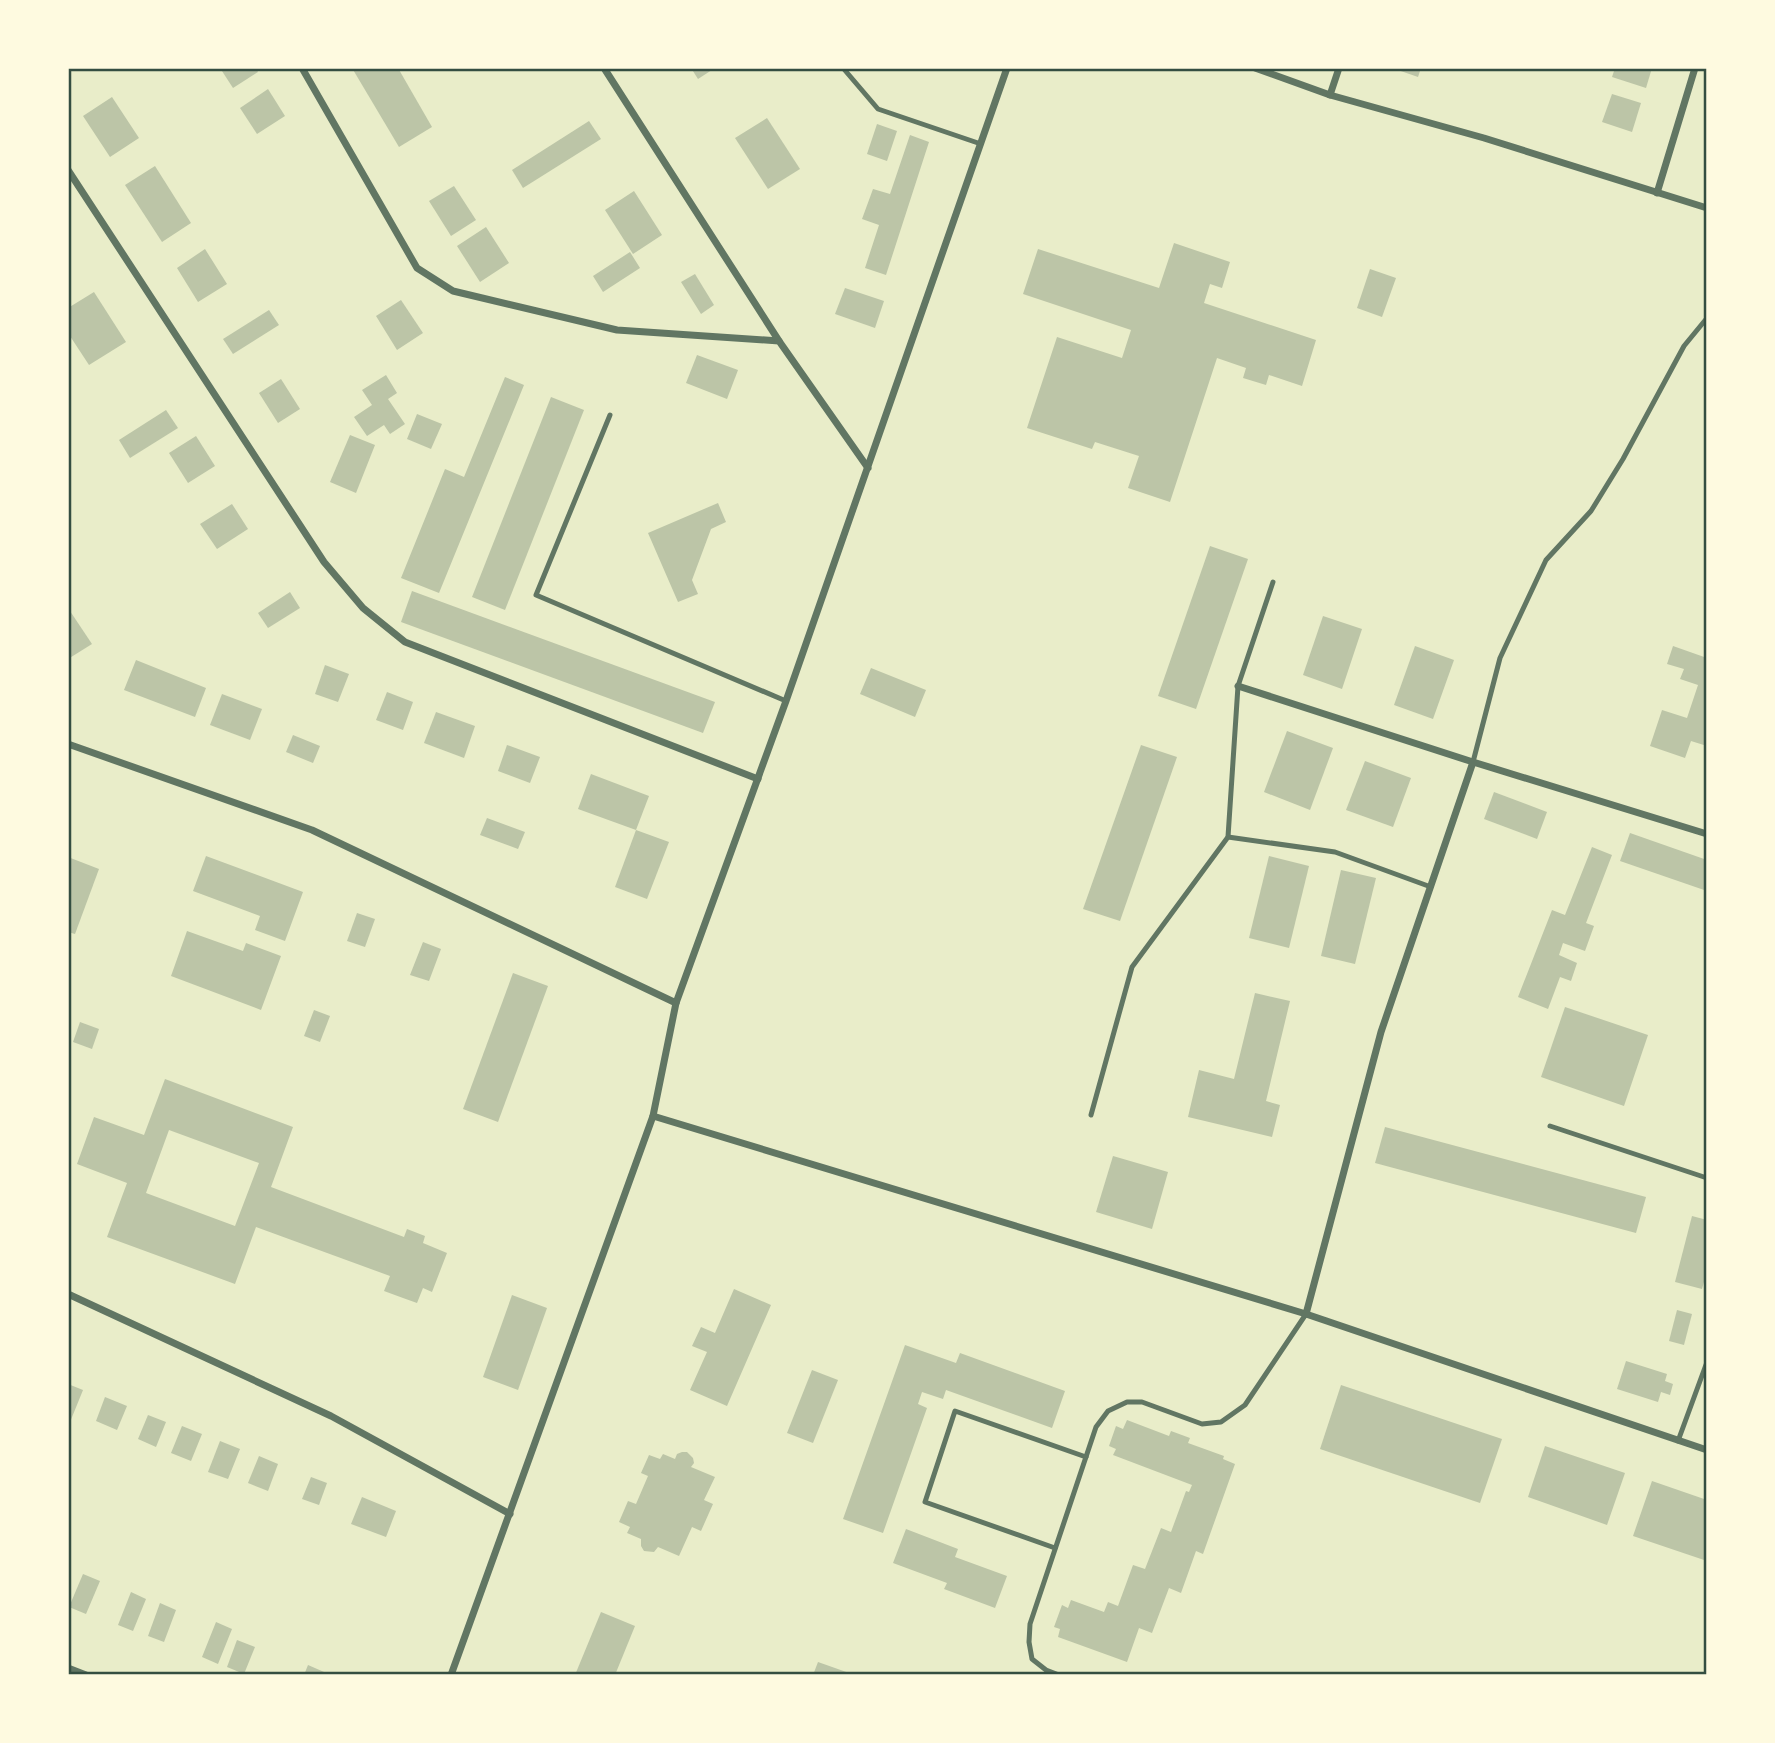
<svg xmlns="http://www.w3.org/2000/svg" width="1775" height="1743" font-family="Lato,sans-serif">
<style>
.building{fill:#bcc5a7;fill-rule:evenodd}
.lines{fill:none;stroke-linecap:round;stroke-linejoin:round}
.service{stroke:#617663;stroke-width:5}
.minor{stroke:#617663;stroke-width:7}
.neatline{fill:none;stroke:#344e41;stroke-width:2.5}
</style>
<rect width="100%" height="100%" fill="#e9edc9"/>
<g class="building">
<polygon points="220,68 256,68 258,72 233,88"/>
<polygon points="352,68 398,68 432,127 399,147"/>
<polygon points="691,68 715,68 698,79"/>
<polygon points="1392,68 1421,68 1418,77"/>
<polygon points="1615,68 1652,68 1646,88 1612,77"/>
<polygon points="268,89 285,116 257,134 240,108"/>
<polygon points="1612,94 1641,103 1632,132 1602,122"/>
<polygon points="112,97 139,138 110,157 83,116"/>
<polygon points="767,118 800,169 768,189 735,138"/>
<polygon points="589,121 601,139 523,188 512,170"/>
<polygon points="877,124 897,131 887,161 867,154"/>
<polygon points="910,135 929,142 886,275 865,268 879,225 862,219 873,189 890,194"/>
<polygon points="155,166 191,223 162,242 125,185"/>
<polygon points="454,186 476,220 451,236 429,201"/>
<polygon points="634,191 662,235 633,254 605,210"/>
<polygon points="486,227 509,263 480,282 457,246"/>
<polygon points="1174,243 1230,262 1222,288 1210,284 1204,303 1316,340 1302,386 1269,375 1266,385 1243,378 1246,368 1217,358 1170,502 1128,488 1139,456 1095,442 1092,449 1027,428 1057,337 1122,358 1131,330 1023,294 1038,249 1159,288"/>
<polygon points="205,249 227,284 198,302 177,268"/>
<polygon points="630,252 640,268 603,292 593,276"/>
<polygon points="1370,269 1396,278 1382,317 1357,308"/>
<polygon points="695,274 714,305 701,314 681,282"/>
<polygon points="845,288 884,301 875,328 835,314"/>
<polygon points="94,292 126,342 89,365 68,333 68,308"/>
<polygon points="401,300 423,333 397,350 376,316"/>
<polygon points="269,310 279,325 233,354 223,339"/>
<polygon points="697,355 738,370 727,399 686,383"/>
<polygon points="386,375 397,393 388,399 405,424 390,434 384,425 367,436 354,417 372,405 362,390"/>
<polygon points="505,377 524,385 439,593 401,578 445,469 464,477"/>
<polygon points="281,379 300,409 278,423 259,393"/>
<polygon points="551,397 584,410 505,610 472,597"/>
<polygon points="166,410 178,428 130,458 119,440"/>
<polygon points="417,414 442,424 431,449 407,439"/>
<polygon points="350,435 375,445 356,493 330,482"/>
<polygon points="196,436 215,466 188,483 169,453"/>
<polygon points="718,503 726,522 711,529 692,580 698,594 678,602 648,533"/>
<polygon points="232,504 248,529 217,549 200,524"/>
<polygon points="1210,546 1248,559 1196,709 1158,696"/>
<polygon points="412,591 715,702 703,733 401,622"/>
<polygon points="290,592 300,608 268,628 258,613"/>
<polygon points="68,608 92,644 68,659"/>
<polygon points="1323,616 1362,629 1342,689 1303,675"/>
<polygon points="1415,646 1454,660 1433,719 1394,705"/>
<polygon points="1673,646 1707,658 1707,746 1691,741 1685,758 1650,746 1662,710 1687,718 1698,685 1680,679 1684,669 1667,664"/>
<polygon points="136,660 206,688 195,717 124,690"/>
<polygon points="325,665 349,674 338,702 315,694"/>
<polygon points="871,668 926,690 915,717 860,694"/>
<polygon points="387,692 413,702 403,730 376,720"/>
<polygon points="222,694 262,709 250,740 210,725"/>
<polygon points="436,712 475,726 464,758 424,743"/>
<polygon points="1287,731 1333,748 1310,810 1264,792"/>
<polygon points="293,735 320,746 313,763 286,752"/>
<polygon points="507,745 540,757 530,783 498,771"/>
<polygon points="1141,745 1177,757 1120,921 1083,909"/>
<polygon points="1365,761 1411,778 1393,827 1346,810"/>
<polygon points="591,774 649,796 636,830 578,809"/>
<polygon points="1494,792 1547,812 1537,839 1484,819"/>
<polygon points="487,818 525,832 518,849 480,835"/>
<polygon points="636,830 669,842 647,899 615,887"/>
<polygon points="1630,833 1707,860 1707,891 1620,861"/>
<polygon points="1592,847 1612,855 1586,923 1594,926 1585,951 1563,943 1559,955 1577,963 1571,981 1560,977 1548,1009 1518,997 1552,910 1565,915"/>
<polygon points="206,856 303,892 285,941 255,930 260,916 193,891"/>
<polygon points="1269,856 1309,866 1289,948 1249,938"/>
<polygon points="68,857 99,869 75,934 68,932"/>
<polygon points="1341,870 1376,878 1355,964 1321,956"/>
<polygon points="357,913 375,919 365,947 347,941"/>
<polygon points="187,931 243,951 246,943 281,956 261,1010 171,976"/>
<polygon points="423,942 441,949 429,981 410,975"/>
<polygon points="513,973 548,986 498,1122 463,1109"/>
<polygon points="1255,993 1290,1001 1266,1101 1280,1105 1272,1137 1188,1117 1199,1070 1234,1079"/>
<polygon points="1565,1007 1648,1035 1624,1106 1541,1077"/>
<polygon points="314,1010 330,1016 320,1042 304,1036"/>
<polygon points="80,1022 99,1029 92,1049 73,1042"/>
<path d="M165 1079 293 1127 271 1187 404 1237 407 1229 425 1236 423 1243 447 1253 432 1292 423 1288 417 1303 403 1298 384 1291 390 1276 256 1227 235 1284 107 1237 127 1183 77 1164 94 1117 144 1135ZM169 1130 259 1163 235 1226 146 1193Z"/>
<polygon points="1385,1127 1646,1197 1636,1233 1375,1163"/>
<polygon points="1113,1156 1168,1172 1152,1229 1096,1212"/>
<polygon points="1692,1216 1707,1220 1707,1271 1702,1289 1675,1282"/>
<polygon points="734,1289 771,1305 727,1406 690,1390 707,1352 692,1346 701,1327 715,1333"/>
<polygon points="512,1295 547,1308 518,1390 483,1377"/>
<polygon points="1677,1310 1692,1314 1684,1345 1669,1341"/>
<polygon points="905,1345 956,1363 960,1353 1065,1391 1052,1428 946,1390 943,1399 922,1392 918,1404 927,1408 883,1533 843,1519"/>
<polygon points="1626,1361 1667,1374 1665,1381 1673,1384 1670,1395 1661,1392 1658,1402 1617,1389"/>
<polygon points="812,1370 838,1380 813,1443 787,1433"/>
<polygon points="68,1384 83,1390 70,1422 68,1421"/>
<polygon points="1341,1385 1502,1439 1480,1503 1320,1449"/>
<polygon points="105,1397 127,1406 117,1430 96,1421"/>
<polygon points="148,1415 166,1422 156,1447 138,1439"/>
<polygon points="1127,1420 1169,1436 1171,1431 1190,1438 1188,1443 1224,1456 1223,1459 1235,1464 1203,1554 1196,1551 1181,1593 1169,1588 1152,1633 1139,1628 1127,1662 1058,1637 1060,1629 1054,1627 1062,1605 1068,1608 1071,1600 1104,1612 1108,1602 1118,1606 1133,1565 1145,1569 1161,1528 1171,1532 1186,1491 1189,1492 1192,1485 1113,1455 1116,1449 1109,1446 1116,1426 1123,1429"/>
<polygon points="182,1426 202,1434 191,1461 171,1453"/>
<polygon points="220,1441 240,1449 228,1479 208,1472"/>
<polygon points="1545,1446 1625,1473 1607,1525 1528,1497"/>
<polygon points="682,1452 687,1452 693,1458 694,1463 691,1467 715,1477 704,1500 713,1504 701,1531 692,1527 679,1556 658,1547 654,1552 644,1551 641,1546 641,1539 627,1533 630,1527 619,1522 628,1501 636,1504 648,1476 641,1473 649,1455 660,1459 663,1454 675,1459 677,1454"/>
<polygon points="259,1456 278,1464 268,1491 248,1483"/>
<polygon points="311,1477 327,1483 319,1505 302,1499"/>
<polygon points="1652,1481 1707,1500 1707,1561 1633,1536"/>
<polygon points="362,1497 396,1511 386,1537 351,1524"/>
<polygon points="906,1529 958,1549 955,1557 1007,1576 995,1608 944,1589 947,1583 893,1563"/>
<polygon points="83,1574 100,1581 86,1614 69,1607"/>
<polygon points="131,1592 146,1599 133,1631 118,1625"/>
<polygon points="160,1603 176,1610 164,1642 148,1636"/>
<polygon points="601,1612 635,1626 615,1675 575,1675"/>
<polygon points="216,1622 232,1629 218,1664 202,1657"/>
<polygon points="237,1640 255,1647 244,1674 227,1667"/>
<polygon points="818,1662 852,1674 852,1675 813,1675"/>
<polygon points="308,1665 331,1675 304,1675"/>
</g>
<g class="lines">
<g class="service">
<polyline points="843,68 878,109 981,144"/>
<polyline points="610,415 536,595 786,701"/>
<polyline points="1473,762 1500,658 1546,560 1591,511 1623,459 1684,346 1707,318"/>
<polyline points="1228,837 1335,852 1431,887"/>
<polyline points="1091,1115 1132,967 1228,837 1238,686 1273,582"/>
<polyline points="1550,1126 1707,1178"/>
<polyline points="1678,1441 1707,1362"/>
<polyline points="1055,1548 925,1502 955,1411 1086,1457"/>
<polyline points="1059,1675 1046,1670 1032,1659 1029,1642 1030,1624 1096,1427 1108,1411 1127,1402 1142,1402 1202,1424 1221,1422 1245,1405 1306,1314"/>
</g>
<g class="minor">
<polyline points="302,68 417,268 453,291 617,330 779,341 868,468"/>
<polyline points="604,68 779,341"/>
<polyline points="1255,68 1330,95 1484,138 1707,208"/>
<polyline points="1330,95 1339,68"/>
<polyline points="68,170 324,562 363,608 405,642 758,779"/>
<polyline points="1657,193 1695,68"/>
<polyline points="1238,686 1473,762 1707,834"/>
<polyline points="68,744 312,830 676,1003"/>
<polyline points="653,1116 1306,1314 1707,1450"/>
<polyline points="68,1294 331,1416 510,1514"/>
<polyline points="1306,1314 1381,1032 1473,762"/>
<polyline points="68,1668 86,1675"/>
<polyline points="451,1675 653,1116 676,1003 786,701 1007,68"/>
</g>
</g>
<rect width="1775" height="1743" fill="none" stroke="#fefae0" stroke-width="140"/>
<rect x="70" y="70" width="1635" height="1603" class="neatline"/>
</svg>
